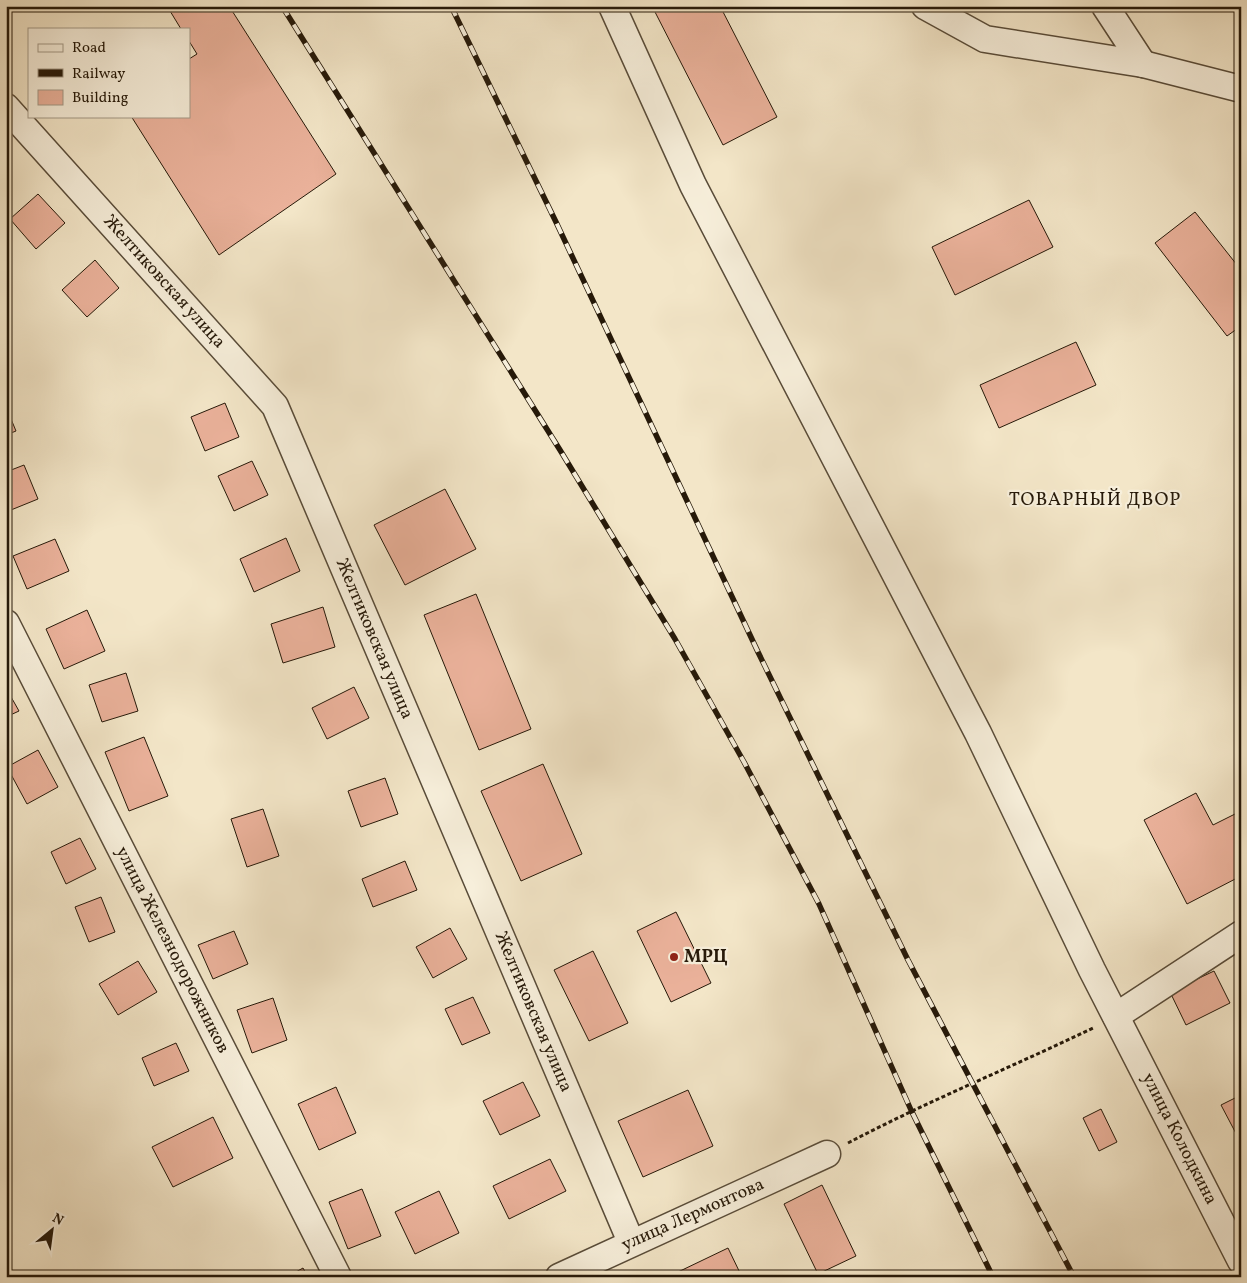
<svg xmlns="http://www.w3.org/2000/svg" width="1247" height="1283" font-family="Vollkorn,serif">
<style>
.building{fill:#eab19a;stroke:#261909}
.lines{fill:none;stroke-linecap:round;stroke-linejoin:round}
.minor-casing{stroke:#594c39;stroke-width:29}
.path{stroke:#261909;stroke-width:3;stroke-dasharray:4 2.5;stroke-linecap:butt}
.minor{stroke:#f7efdb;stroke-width:26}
.rail-casing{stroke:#261909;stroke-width:5.5}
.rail{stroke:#f7efdb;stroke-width:4;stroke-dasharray:11;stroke-linecap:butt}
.poi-dot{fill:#8f2418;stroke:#f7efdb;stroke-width:2}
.labels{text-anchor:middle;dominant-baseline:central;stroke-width:4.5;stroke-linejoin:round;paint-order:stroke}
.street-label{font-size:18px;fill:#261909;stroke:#f7efdb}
.poi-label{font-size:18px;font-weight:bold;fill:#261909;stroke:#f7efdb;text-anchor:start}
.neighbourhood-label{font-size:19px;letter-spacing:1px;fill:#261909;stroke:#f7efdb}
</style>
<rect width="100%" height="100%" fill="#f3e6c8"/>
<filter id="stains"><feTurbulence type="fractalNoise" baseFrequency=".004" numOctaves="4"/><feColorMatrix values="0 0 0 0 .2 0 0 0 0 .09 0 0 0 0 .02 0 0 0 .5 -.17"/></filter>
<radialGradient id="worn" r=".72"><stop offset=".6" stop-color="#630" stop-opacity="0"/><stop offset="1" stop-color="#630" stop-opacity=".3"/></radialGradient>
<g class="building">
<polygon points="167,6 229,6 336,174 219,255 131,116 189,116 189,59 197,54 189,41 189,29 181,29"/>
<polygon points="662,6 720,6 777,117 723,145 654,10"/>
<polygon points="38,194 65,223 36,249 10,219"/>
<polygon points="1029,200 1053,247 955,295 932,247"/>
<polygon points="1195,212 1241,270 1241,326 1227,336 1155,243"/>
<polygon points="95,260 119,288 87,317 62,290"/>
<polygon points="1076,342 1096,385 999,428 980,385"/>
<polygon points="225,403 239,437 205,451 191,417"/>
<polygon points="6,407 16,431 6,435"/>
<polygon points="252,461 268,495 234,511 218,476"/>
<polygon points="24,465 38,499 6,512 6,472"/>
<polygon points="445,489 476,549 405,585 374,525"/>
<polygon points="286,538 300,571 254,592 240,559"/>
<polygon points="55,539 69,571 27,589 13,556"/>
<polygon points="476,594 531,729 479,750 424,615"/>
<polygon points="323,607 335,647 283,663 271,624"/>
<polygon points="87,610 105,651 64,669 46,629"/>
<polygon points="126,673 138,711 102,722 89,685"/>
<polygon points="354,687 369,718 327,739 312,708"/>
<polygon points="6,688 19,711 6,717"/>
<polygon points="144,737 168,796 129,811 105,752"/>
<polygon points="38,750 58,787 27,804 7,767"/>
<polygon points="543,764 582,854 521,881 481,791"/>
<polygon points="385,778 398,814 361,827 348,791"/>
<polygon points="1196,793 1213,825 1241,811 1241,876 1187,904 1144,820"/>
<polygon points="263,809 279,856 247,867 231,819"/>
<polygon points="80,838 96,869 66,884 51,852"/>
<polygon points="405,861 417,890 373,907 362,879"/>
<polygon points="101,897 115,932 89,942 75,907"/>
<polygon points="676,912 711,983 671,1002 637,931"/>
<polygon points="450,928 467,959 433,978 416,947"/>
<polygon points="234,931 248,964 213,979 198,945"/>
<polygon points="593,951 628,1023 589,1041 554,970"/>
<polygon points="138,961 157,992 118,1015 99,984"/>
<polygon points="1214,971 1230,1003 1186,1025 1170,992"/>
<polygon points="473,997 490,1033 462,1045 445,1009"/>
<polygon points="273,998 287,1040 252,1053 237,1010"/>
<polygon points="176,1043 189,1071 154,1086 142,1058"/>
<polygon points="523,1082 540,1116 500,1135 483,1101"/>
<polygon points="336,1087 356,1133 319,1150 298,1104"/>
<polygon points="688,1090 713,1146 643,1177 618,1121"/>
<polygon points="1241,1095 1241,1143 1221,1105"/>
<polygon points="1101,1109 1117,1142 1099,1151 1083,1118"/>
<polygon points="213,1117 233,1158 173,1187 152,1147"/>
<polygon points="550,1159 566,1191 509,1219 493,1186"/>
<polygon points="822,1185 856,1256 818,1274 784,1204"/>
<polygon points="362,1189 381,1236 348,1249 329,1202"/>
<polygon points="439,1191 459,1233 415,1254 395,1212"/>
<polygon points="728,1248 742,1277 680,1277 678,1272"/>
<polygon points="303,1268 308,1277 287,1277"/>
</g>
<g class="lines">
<defs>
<g id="minor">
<polyline points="612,6 693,185 978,733 1092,970 1241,1261"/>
<polyline points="925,6 985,39 1143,64 1241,89"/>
<polyline points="1105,6 1143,64"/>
<polyline points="6,107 275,406 631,1242"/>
<polyline points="6,623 338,1277"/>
<polyline points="1116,1016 1241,934"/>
<polyline points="559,1277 827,1154"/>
</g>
</defs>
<use href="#minor" class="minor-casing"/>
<path class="path" d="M848 1143C928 1101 1012 1067 1093 1028"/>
<use href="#minor" class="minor"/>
<defs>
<g id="rail">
<polyline points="282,6 560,450 675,639 744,762 819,904 911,1110 993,1277"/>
<polyline points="451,6 556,222 758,652 908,960 1074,1277"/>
</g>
</defs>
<use href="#rail" class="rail-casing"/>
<use href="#rail" class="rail"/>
</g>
<circle class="poi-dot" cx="674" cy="957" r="5"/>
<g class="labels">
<g class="street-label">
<text transform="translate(164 282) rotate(48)">Желтиковская улица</text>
<text transform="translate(374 639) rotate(67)">Желтиковская улица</text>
<text transform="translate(172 950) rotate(63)">улица Железнодорожников</text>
<text transform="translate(533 1012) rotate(67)">Желтиковская улица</text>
<text transform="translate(1179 1139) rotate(63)">улица Колодкина</text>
<text transform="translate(693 1215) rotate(-24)">улица Лермонтова</text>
</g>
<g class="poi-label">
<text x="684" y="957">МРЦ</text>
</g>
<g class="neighbourhood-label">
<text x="1095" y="500">ТОВАРНЫЙ ДВОР</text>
</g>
</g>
<rect width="1247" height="1283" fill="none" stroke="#f3e6c8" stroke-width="25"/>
<rect x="8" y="8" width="1232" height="1268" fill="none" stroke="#261909" stroke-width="2.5"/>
<rect x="12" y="12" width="1222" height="1258" fill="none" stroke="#261909"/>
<rect x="28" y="28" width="162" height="90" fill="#f7efdb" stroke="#a39987"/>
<rect x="38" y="44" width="25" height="8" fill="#f7efdb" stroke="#a39987"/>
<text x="72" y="52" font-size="15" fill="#261909">Road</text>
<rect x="38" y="69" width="25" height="8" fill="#261909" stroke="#a39987"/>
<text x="72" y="78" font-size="15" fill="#261909">Railway</text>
<rect x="38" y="90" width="25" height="15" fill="#eab19a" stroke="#a39987"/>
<text x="72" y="102" font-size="15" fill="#261909">Building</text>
<g transform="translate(52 1230) rotate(29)" stroke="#f7efdb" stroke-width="4" paint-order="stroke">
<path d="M0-4L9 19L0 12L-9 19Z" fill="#261909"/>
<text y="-8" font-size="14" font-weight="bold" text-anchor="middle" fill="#261909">N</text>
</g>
<rect width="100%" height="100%" filter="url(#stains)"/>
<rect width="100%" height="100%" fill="url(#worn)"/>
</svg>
